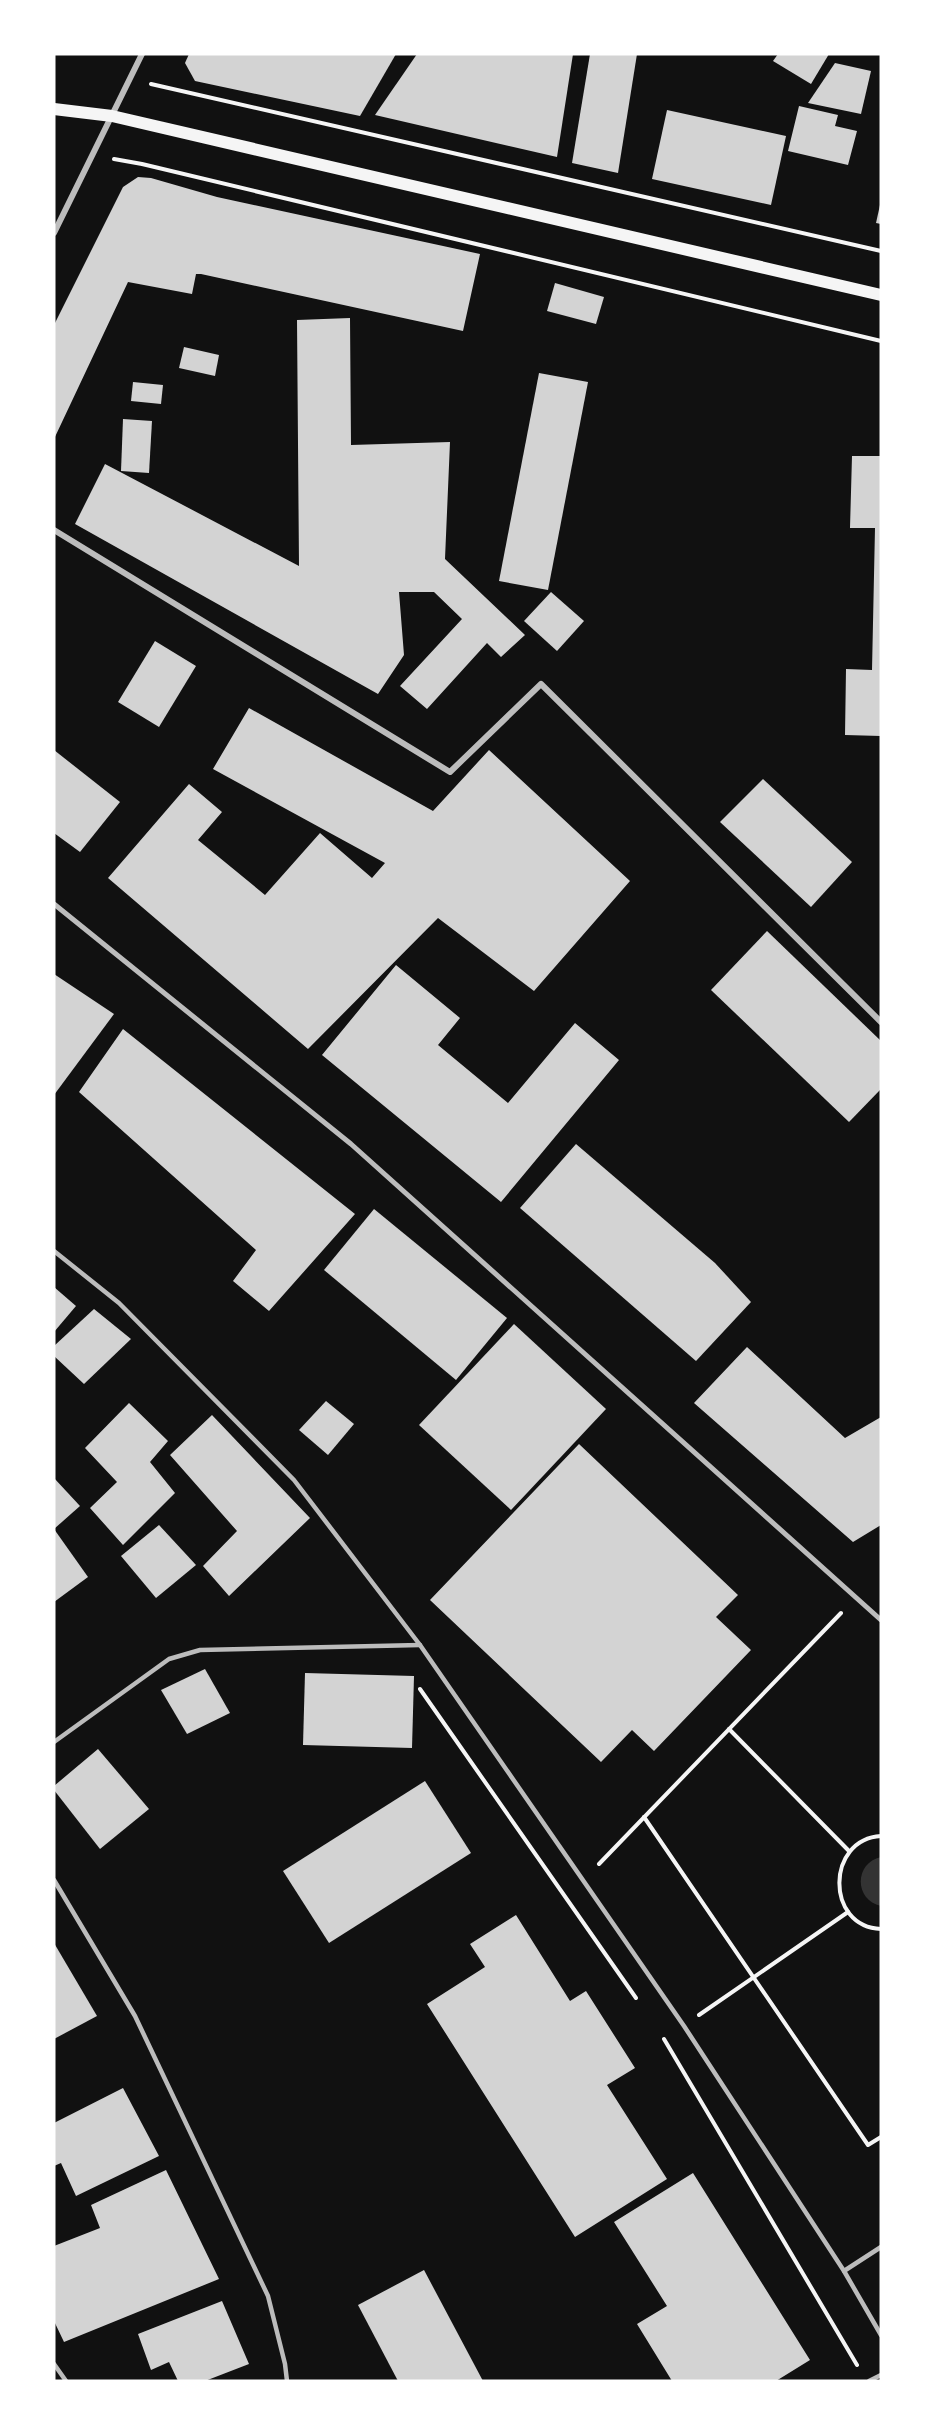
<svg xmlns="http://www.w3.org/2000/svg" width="935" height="2435" font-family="'Libre Baskerville',serif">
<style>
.water{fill:#333}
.building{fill:#d3d3d3}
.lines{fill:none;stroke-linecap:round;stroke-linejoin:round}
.path{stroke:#f5f5f5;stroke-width:4}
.service{stroke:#bcbcbc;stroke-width:4.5}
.pedestrian{stroke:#bcbcbc;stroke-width:5}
.minor{stroke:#bcbcbc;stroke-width:6}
.secondary{stroke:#f5f5f5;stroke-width:12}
</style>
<rect width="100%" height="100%" fill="#111"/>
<path class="water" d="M881 1857V1906C854 1900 854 1863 881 1857Z"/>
<g class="building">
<polygon points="189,54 396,54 360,116 195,81 185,63"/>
<polygon points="417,54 573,54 557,157 375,115"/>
<polygon points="590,54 637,54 618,173 572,163"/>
<polygon points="778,54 829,54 811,84 773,61"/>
<polygon points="835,63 871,71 861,114 808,103"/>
<polygon points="799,106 838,115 835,126 857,131 848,165 788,151"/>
<polygon points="667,110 786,136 771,205 652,179"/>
<polygon points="138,177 151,178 217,197 480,254 463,331 201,274 196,274 192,294 128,282 54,439 54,325 123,187"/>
<polygon points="880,205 881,205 881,224 876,223"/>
<polygon points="555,283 604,297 596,324 547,311"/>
<polygon points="350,318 351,445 450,442 445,559 525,635 501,657 487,643 427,709 400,686 462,619 434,592 399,592 404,655 378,694 75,524 105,464 299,566 297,320"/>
<polygon points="184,347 219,355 215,376 179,368"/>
<polygon points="539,373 588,382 548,590 499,581"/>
<polygon points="133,382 163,385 161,404 131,401"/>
<polygon points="123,419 152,421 149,473 121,471"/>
<polygon points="852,456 881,456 881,736 845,735 846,669 872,670 875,528 850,528"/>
<polygon points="551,592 584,621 557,651 524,621"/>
<polygon points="155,641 196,666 159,727 118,702"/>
<polygon points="249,708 433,811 489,750 630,881 534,991 438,918 308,1049 108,878 189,784 222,812 198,840 265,895 320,833 372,878 385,863 213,769"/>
<polygon points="54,750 120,802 80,852 54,833"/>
<polygon points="763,779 852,862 811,907 720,822"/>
<polygon points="767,931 881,1041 881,1089 849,1122 711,990"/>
<polygon points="396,965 460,1018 438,1045 508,1103 575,1023 619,1060 501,1202 322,1055"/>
<polygon points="54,974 114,1014 54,1095"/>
<polygon points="123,1029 355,1214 269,1311 233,1281 256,1250 79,1092"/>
<polygon points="576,1144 715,1263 751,1302 696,1361 520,1208"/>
<polygon points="374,1209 507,1318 456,1380 324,1270"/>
<polygon points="54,1287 76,1306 54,1332"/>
<polygon points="94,1309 131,1339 84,1384 54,1356 54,1346"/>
<polygon points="514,1324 606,1409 511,1510 419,1425"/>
<polygon points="747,1347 845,1438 881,1417 881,1525 853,1542 694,1403"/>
<polygon points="326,1401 354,1424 328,1455 299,1430"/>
<polygon points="129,1403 168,1441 150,1462 175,1493 123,1545 90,1508 117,1482 85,1448"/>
<polygon points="212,1415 310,1518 229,1596 203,1566 237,1531 170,1455"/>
<polygon points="579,1444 738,1595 716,1617 751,1650 654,1751 632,1730 601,1762 430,1600"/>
<polygon points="54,1478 80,1506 54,1529"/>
<polygon points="159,1525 196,1565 156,1598 121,1556"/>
<polygon points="54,1529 88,1577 54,1602"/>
<polygon points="205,1669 230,1713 187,1734 161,1690"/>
<polygon points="305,1673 414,1676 412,1748 303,1745"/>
<polygon points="98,1749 149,1809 100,1849 54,1790 54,1786"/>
<polygon points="425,1781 471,1853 329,1943 283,1871"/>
<polygon points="516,1915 570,2001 586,1991 635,2068 607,2085 667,2179 575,2237 427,2004 485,1967 470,1944"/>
<polygon points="54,1943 97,2016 54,2039"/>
<polygon points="123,2088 159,2156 76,2196 61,2163 54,2166 54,2123"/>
<polygon points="166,2170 219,2279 64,2342 54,2321 54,2246 100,2228 91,2205"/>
<polygon points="693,2173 810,2360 776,2381 672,2381 637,2324 667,2306 614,2222"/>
<polygon points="424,2270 483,2381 398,2381 358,2305"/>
<polygon points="222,2301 249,2364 205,2381 178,2381 169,2362 151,2370 138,2334"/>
</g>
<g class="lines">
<g class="path">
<polyline points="151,84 881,251"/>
<polyline points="114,159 142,164 881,341"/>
<polyline points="420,1689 636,1998"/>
<polyline points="729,1729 849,1851"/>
<polyline points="644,1817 868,2145 881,2137"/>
<path d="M881 1836C826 1839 825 1927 881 1929"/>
<polyline points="599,1864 841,1613"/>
<polyline points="699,2015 848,1912"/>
<polyline points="664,2039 857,2365"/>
</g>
<g class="service">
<polyline points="54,1251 119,1303 294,1480 420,1645 684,2026 844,2271 881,2335"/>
<polyline points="54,1742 169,1659 200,1650 420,1645"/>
<polyline points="54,1880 135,2016 268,2296 285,2364 287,2381"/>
<polyline points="844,2271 881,2247"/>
<polyline points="54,2364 66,2381"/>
<polyline points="869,2381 881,2375"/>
</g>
<polyline class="pedestrian" points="54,904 351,1144 881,1620"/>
<g class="minor">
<polyline points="54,233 142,54"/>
<polyline points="54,530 450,772 541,684 881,1022"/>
</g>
<polyline class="secondary" points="54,109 112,116 881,295"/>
</g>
<rect width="935" height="2435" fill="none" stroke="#ffffff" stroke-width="111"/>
</svg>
